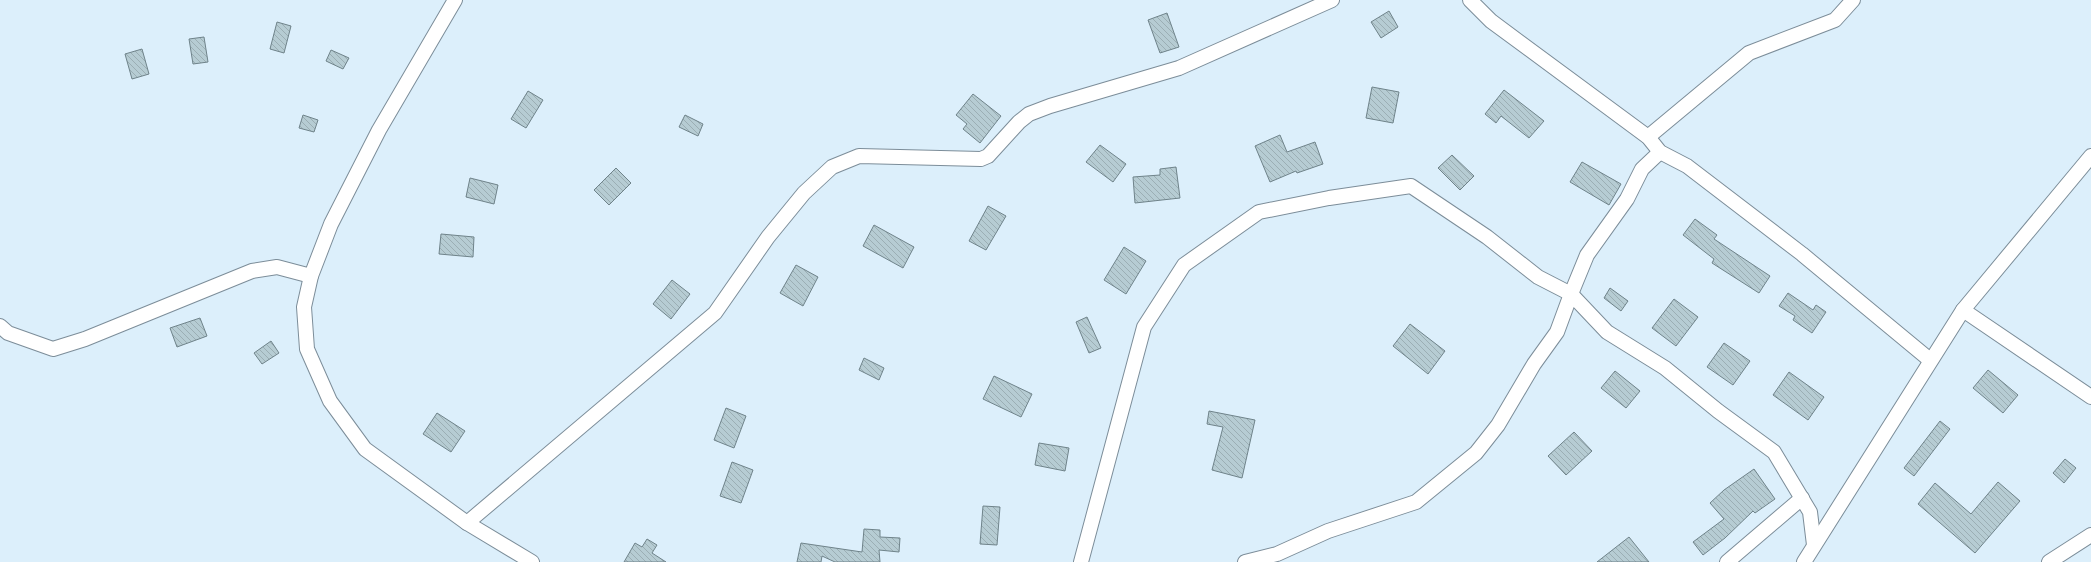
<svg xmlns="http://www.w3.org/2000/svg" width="2091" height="562" font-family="Karla,sans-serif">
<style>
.building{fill:url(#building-back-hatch);stroke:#6f838a}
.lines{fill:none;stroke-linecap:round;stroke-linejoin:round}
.street-casing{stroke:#7c8d99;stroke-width:16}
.street{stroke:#fff;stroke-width:14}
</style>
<defs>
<pattern id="building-back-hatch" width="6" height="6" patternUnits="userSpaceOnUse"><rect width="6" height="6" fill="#b6ccd3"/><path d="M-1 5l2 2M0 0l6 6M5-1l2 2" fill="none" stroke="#9baeb4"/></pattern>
</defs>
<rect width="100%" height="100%" fill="#dceffb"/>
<g class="building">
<polygon points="1389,11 1398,27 1381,38 1371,22"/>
<polygon points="1167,13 1179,47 1160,53 1148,20"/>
<polygon points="277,22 291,26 284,53 270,49"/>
<polygon points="204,37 208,62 193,64 189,39"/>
<polygon points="142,49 149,74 132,79 125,54"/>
<polygon points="331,50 349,58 343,69 326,61"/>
<polygon points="1372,87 1399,92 1393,123 1366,118"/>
<polygon points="1504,90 1544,121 1529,138 1501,116 1496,123 1485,114"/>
<polygon points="528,91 543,100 526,128 511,119"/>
<polygon points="973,94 1001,116 980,143 963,129 967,124 956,115"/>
<polygon points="303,115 318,120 314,132 299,128"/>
<polygon points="685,115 703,124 698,136 679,127"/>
<polygon points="1280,135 1287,152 1315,142 1323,164 1297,173 1296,171 1270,182 1255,146"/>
<polygon points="1100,145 1126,164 1113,182 1086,162"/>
<polygon points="1452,155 1474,176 1460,190 1438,168"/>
<polygon points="1582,162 1621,184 1609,205 1570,182"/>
<polygon points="1176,167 1180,198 1135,203 1133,177 1160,175 1160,169"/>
<polygon points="616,168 631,183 609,205 594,190"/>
<polygon points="470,178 498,185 494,204 466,197"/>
<polygon points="988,206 1006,216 986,250 969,241"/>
<polygon points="1695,219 1717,235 1714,239 1770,276 1759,293 1712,263 1714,259 1683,235"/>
<polygon points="874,225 914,247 903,268 863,246"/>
<polygon points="441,234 474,237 473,257 439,254"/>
<polygon points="1124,247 1146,261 1126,294 1104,280"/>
<polygon points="796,265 818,277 803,306 780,293"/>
<polygon points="672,280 690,294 671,319 653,304"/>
<polygon points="1610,288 1628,301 1621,311 1604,298"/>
<polygon points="1788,293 1813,310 1816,305 1826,312 1812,333 1793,320 1795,316 1779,306"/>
<polygon points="1674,299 1698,317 1676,346 1652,328"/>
<polygon points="1087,317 1101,348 1089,353 1076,322"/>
<polygon points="200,318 207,336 177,347 170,328"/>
<polygon points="1410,324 1445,351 1428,374 1393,346"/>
<polygon points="271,341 279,353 262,364 254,353"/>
<polygon points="1724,343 1750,361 1733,385 1707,367"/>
<polygon points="864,358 884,368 879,380 859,370"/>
<polygon points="1988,370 2018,395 2003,413 1973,388"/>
<polygon points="1615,371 1640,391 1626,408 1601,388"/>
<polygon points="1789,372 1824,397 1808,420 1773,395"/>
<polygon points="994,376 1032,394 1021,417 983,399"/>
<polygon points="726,408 746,416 734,448 714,440"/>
<polygon points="1209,411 1255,420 1242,478 1212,470 1223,427 1207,424"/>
<polygon points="437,413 465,431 451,452 423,434"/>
<polygon points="1940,421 1950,429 1914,476 1904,468"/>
<polygon points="1574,432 1592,451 1566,475 1548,456"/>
<polygon points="1039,443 1069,448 1065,471 1035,465"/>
<polygon points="2065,459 2076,468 2064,483 2053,473"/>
<polygon points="732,462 753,470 741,503 720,496"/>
<polygon points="1754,469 1775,499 1755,513 1753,511 1725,538 1703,555 1693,542 1724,519 1710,503 1724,490"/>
<polygon points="1998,482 2020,501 1975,553 1918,504 1935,483 1971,514"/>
<polygon points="983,506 1000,507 997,545 980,544"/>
<polygon points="864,529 880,530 880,537 900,538 899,552 879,550 880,562 835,562 822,556 821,562 797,562 801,543 862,552"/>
<polygon points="1629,537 1649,562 1597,562"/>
<polygon points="647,539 657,545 652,553 666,562 624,562 635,543 642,547"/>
</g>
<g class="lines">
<defs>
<g id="street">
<polyline points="455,0 379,130 331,224 311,276 304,307 307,349 330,401 365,449 467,523 532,562"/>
<polyline points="1470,0 1491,21 1648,137 1660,152 1687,166 1802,254 1930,360"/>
<polyline points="1648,137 1749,53 1835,20 1853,0"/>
<polyline points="1963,310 2091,397"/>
<polyline points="0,326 8,333 53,349 85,339 252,271 277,267 311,276"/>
<polyline points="467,523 715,313 768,237 804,193 832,167 859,156 981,159 988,156 1019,122 1029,114 1050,106 1179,68 1332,0"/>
<polyline points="1081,562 1144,327 1184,265 1259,212 1329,198 1411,186 1487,237 1538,277 1571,294 1587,255 1627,199 1642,169 1660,152"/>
<polyline points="1245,562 1277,554 1328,531 1416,502 1476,453 1498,425 1534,364 1557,332 1571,294 1607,332 1665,368 1718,411 1774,452 1810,512 1814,545"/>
<polyline points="1727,562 1802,498"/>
<polyline points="1804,562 1963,310 2091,156"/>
<polyline points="2049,562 2091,535"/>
</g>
</defs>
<use href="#street" class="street-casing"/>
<use href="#street" class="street"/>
</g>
</svg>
